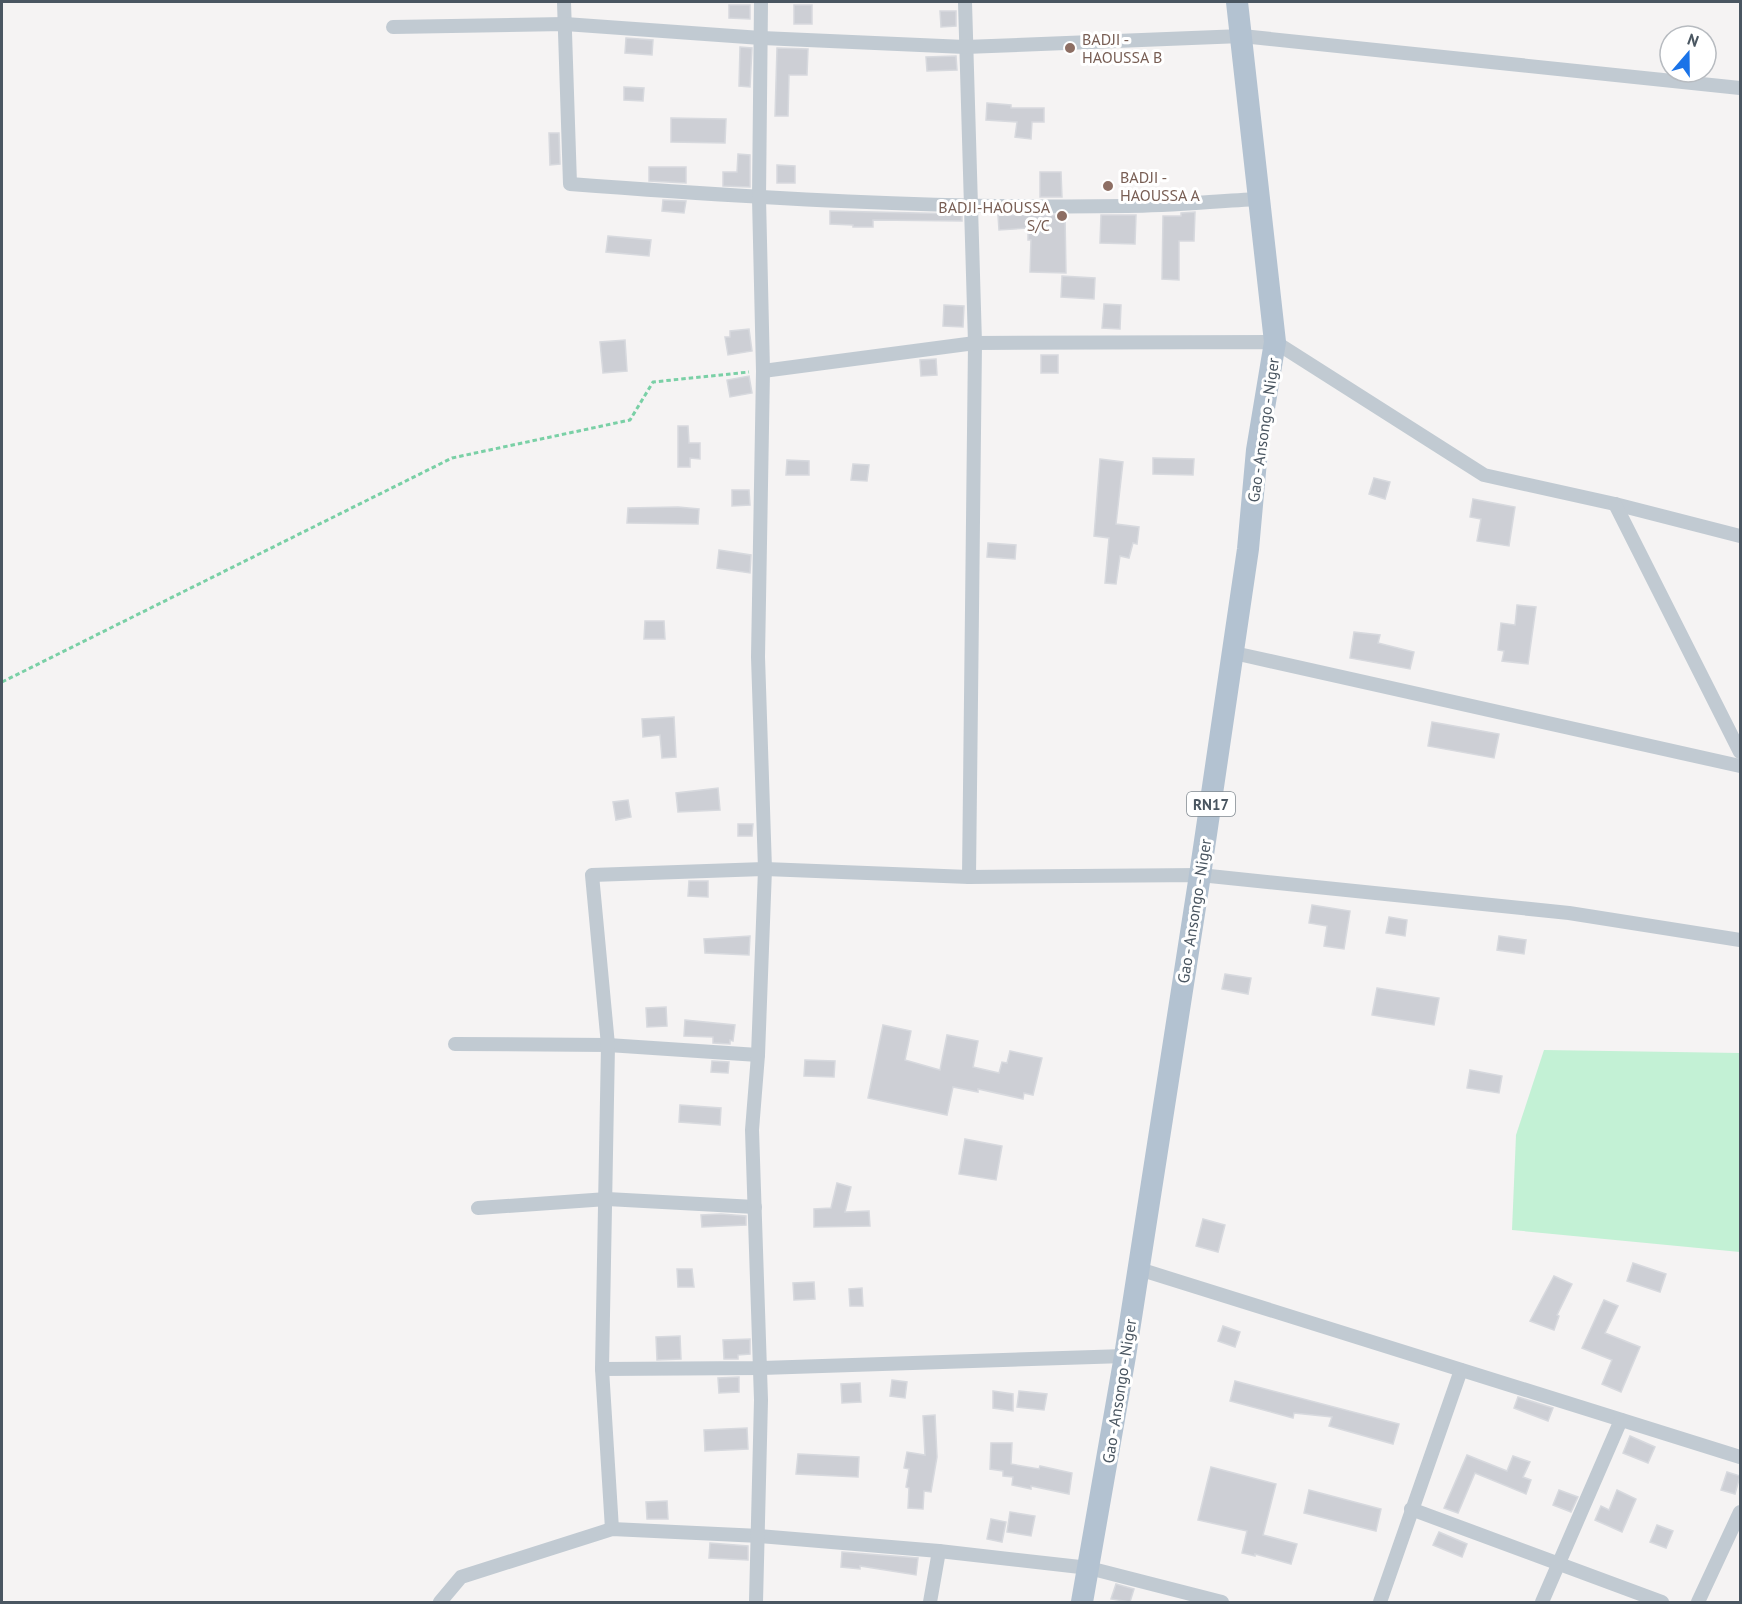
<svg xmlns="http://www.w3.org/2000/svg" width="1742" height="1604" font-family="'PT Sans',sans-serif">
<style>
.green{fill:#c3f1d5}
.building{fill:#cdcfd5;stroke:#d7d9de;stroke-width:1.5}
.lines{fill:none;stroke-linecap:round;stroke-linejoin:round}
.path{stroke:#7ad0a6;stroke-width:3;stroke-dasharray:4.5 3;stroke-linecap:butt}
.minor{stroke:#c1cad2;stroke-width:14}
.primary{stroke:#b3c2d1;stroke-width:22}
.education-dot{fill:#8d6e63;stroke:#fff;stroke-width:2}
.labels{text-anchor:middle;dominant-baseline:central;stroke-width:6;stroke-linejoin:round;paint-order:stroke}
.shield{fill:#fff;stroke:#808990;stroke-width:1.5}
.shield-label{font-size:15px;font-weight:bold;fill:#4a5661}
.education-label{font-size:16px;fill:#785e54;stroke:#fff;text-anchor:start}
.street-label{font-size:16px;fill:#4a5661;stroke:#fff}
</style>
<rect width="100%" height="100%" fill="#f5f3f3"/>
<polygon class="green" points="1544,1050 1740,1053 1740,1252 1512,1230 1516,1135"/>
<g class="building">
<polygon points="729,5 750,5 750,19 729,18"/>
<rect x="794" y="5" width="18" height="19"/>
<polygon points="940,11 956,11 956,26 941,27"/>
<polygon points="626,38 653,40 652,55 625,53"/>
<polygon points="740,47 752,48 750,87 739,86"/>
<polygon points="777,48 808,49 807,75 789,75 788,116 775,116"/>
<polygon points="956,56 957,70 927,71 926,57"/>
<polygon points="624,87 644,88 643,101 624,100"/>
<polygon points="987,103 1011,105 1011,108 1044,108 1044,122 1032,122 1031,139 1015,137 1017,122 986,120"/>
<polygon points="671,118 726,119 725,143 671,142"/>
<polygon points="549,133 559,133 560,164 550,165"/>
<polygon points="738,154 750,155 750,187 723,186 723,172 737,172"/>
<polygon points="777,165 795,166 795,183 777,183"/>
<polygon points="649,167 686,167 686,183 649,181"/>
<polygon points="1040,172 1061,172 1062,197 1040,197"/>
<polygon points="663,200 686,201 684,213 662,211"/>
<polygon points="830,211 962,214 962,221 873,220 873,227 853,227 853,225 830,224"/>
<polygon points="1195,212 1194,241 1179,241 1179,280 1162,279 1163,216 1181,216 1181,213"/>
<polygon points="998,215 1065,215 1066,273 1030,272 1031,240 1028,240 1028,228 999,230"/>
<polygon points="1101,215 1136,215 1135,244 1100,243"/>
<polygon points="608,236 651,240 649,256 606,252"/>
<polygon points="1062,276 1095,278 1094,299 1061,297"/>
<polygon points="1104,304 1121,305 1120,329 1102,328"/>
<polygon points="944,305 964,306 963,327 943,326"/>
<polygon points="749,329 752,351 728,355 725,337 730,337 730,331"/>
<polygon points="625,340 627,371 603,373 600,342"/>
<rect x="1041" y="355" width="17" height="18"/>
<polygon points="936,359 937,375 921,376 920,360"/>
<polygon points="749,376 752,393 730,397 727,380"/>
<polygon points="678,426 688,426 689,443 700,443 700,459 690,458 690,467 678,467"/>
<polygon points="1153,458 1194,459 1193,475 1153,474"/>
<polygon points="1100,459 1123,462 1116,524 1139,527 1137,544 1133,543 1129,558 1120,556 1116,584 1105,583 1109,538 1094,536"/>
<polygon points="787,460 809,461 809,475 786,475"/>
<polygon points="853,464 869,465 867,481 851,480"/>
<polygon points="1374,478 1390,482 1385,499 1369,494"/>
<polygon points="732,490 749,490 750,505 732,506"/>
<polygon points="1473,499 1515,507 1509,546 1477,541 1481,519 1470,517"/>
<polygon points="678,507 699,509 698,524 627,523 628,508"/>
<polygon points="988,543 1016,545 1015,559 987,557"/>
<polygon points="719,550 751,555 750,573 717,568"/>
<polygon points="1517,605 1536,607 1528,664 1502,661 1504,651 1498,650 1501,623 1515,625"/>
<polygon points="645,621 664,621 665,639 644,639"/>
<polygon points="1354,632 1380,635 1378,643 1414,652 1410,669 1350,658"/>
<polygon points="674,717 676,757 662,758 660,735 643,737 642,719"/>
<polygon points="1432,722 1499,734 1494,758 1428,746"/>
<polygon points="718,788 720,810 678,812 676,793"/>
<polygon points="628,800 631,817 616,820 613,802"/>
<polygon points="738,824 753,824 752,836 738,836"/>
<polygon points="689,881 708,881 708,897 688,896"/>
<polygon points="1312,905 1350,911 1344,949 1324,946 1327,926 1309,923"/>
<polygon points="1389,917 1407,920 1405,936 1386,933"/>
<polygon points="750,936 749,955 705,953 704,939"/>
<polygon points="1499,936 1526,940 1524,954 1497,950"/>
<polygon points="1225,974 1251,978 1248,994 1222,989"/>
<polygon points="1377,988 1439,998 1434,1025 1372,1015"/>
<polygon points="666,1007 667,1026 647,1027 646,1008"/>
<polygon points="685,1020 735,1025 733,1041 730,1040 730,1044 713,1043 713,1037 684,1036"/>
<polygon points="883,1025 911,1031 905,1060 940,1070 947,1035 978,1041 973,1067 999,1073 1002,1062 1007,1063 1010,1051 1042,1058 1033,1095 1024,1093 1023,1099 978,1089 978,1092 953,1087 947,1115 868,1098"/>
<polygon points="805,1060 835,1061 834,1077 804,1076"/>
<polygon points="712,1061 729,1062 728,1073 711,1072"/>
<polygon points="1470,1070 1502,1076 1499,1093 1467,1088"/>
<polygon points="680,1105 721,1108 720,1125 679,1122"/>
<polygon points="965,1139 1002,1146 996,1180 959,1174"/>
<polygon points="837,1183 851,1187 845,1212 869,1211 870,1226 814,1227 814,1209 831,1208"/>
<polygon points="721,1214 746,1216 746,1225 702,1227 701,1215"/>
<polygon points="1203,1219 1225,1225 1218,1252 1196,1246"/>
<polygon points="1633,1263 1666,1274 1660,1292 1627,1281"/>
<polygon points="677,1269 692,1269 694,1287 678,1287"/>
<polygon points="1554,1276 1572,1284 1557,1315 1559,1316 1554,1330 1530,1321"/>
<polygon points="814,1282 815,1299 794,1300 793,1283"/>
<polygon points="862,1288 863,1306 850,1306 849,1289"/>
<polygon points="1604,1300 1618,1306 1605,1333 1640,1347 1621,1392 1602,1384 1612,1360 1582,1348"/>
<polygon points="1223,1326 1240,1332 1235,1347 1218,1341"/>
<polygon points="680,1336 681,1359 657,1360 656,1337"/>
<polygon points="750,1339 750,1354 738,1355 738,1359 724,1359 723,1340"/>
<polygon points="739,1377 739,1392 719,1393 718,1378"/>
<polygon points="892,1380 907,1382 905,1398 890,1396"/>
<polygon points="1235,1381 1399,1424 1393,1444 1329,1426 1332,1417 1294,1413 1293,1418 1230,1401"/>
<polygon points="860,1383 861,1402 842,1403 841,1384"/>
<polygon points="993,1391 1013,1394 1013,1411 993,1408"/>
<polygon points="1019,1391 1047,1394 1044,1410 1017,1407"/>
<polygon points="1518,1397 1553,1408 1548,1421 1514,1408"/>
<polygon points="935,1415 937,1457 931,1492 924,1491 923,1509 908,1508 909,1488 906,1487 909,1469 904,1468 907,1452 925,1455 923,1416"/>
<polygon points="747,1428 748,1449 705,1451 704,1430"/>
<polygon points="1630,1436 1655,1447 1648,1463 1623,1453"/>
<polygon points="991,1443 1012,1443 1011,1464 1039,1469 1040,1466 1072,1473 1069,1494 1031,1486 1031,1489 1012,1485 1013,1477 1003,1476 1003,1471 990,1469"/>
<polygon points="798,1454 859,1457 858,1477 796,1474"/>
<polygon points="1467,1455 1507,1471 1513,1456 1530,1462 1523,1477 1531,1480 1526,1494 1475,1473 1458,1513 1444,1508"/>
<polygon points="1211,1467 1276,1484 1263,1535 1297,1544 1291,1564 1255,1554 1255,1556 1242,1553 1247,1531 1198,1520"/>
<polygon points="1727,1472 1740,1476 1735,1494 1721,1490"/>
<polygon points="1309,1490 1381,1509 1376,1531 1304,1513"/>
<polygon points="1559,1490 1578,1497 1571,1512 1553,1505"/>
<polygon points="1617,1490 1636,1499 1622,1532 1595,1520 1601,1506 1609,1510"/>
<polygon points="667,1501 668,1519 647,1519 646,1502"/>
<polygon points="1010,1512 1035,1516 1031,1536 1007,1532"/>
<polygon points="991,1519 1006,1522 1002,1542 987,1539"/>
<polygon points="1657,1525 1673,1531 1666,1548 1650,1542"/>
<polygon points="1439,1532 1467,1544 1462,1557 1433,1545"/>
<polygon points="710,1543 748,1546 748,1560 709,1558"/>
<polygon points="842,1552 918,1558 916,1575 860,1566 860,1569 841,1567"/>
<polygon points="1116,1584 1134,1589 1130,1602 1111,1599"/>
</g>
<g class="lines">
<polyline class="path" points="2,682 452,458 630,420 653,382 749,372"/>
<g class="minor">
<path d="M564 2 570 184C755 198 941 209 1127 206 1171 206 1215 201 1259 199"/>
<polyline points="965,2 975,343 969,877"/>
<polyline points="393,27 565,24 761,38 965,47 1242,36 1740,88"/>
<polyline points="763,371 975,343 1275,342 1484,475 1615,504 1740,536"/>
<polyline points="1615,504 1740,752"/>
<polyline points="1234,653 1740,766"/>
<polyline points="455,1044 608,1045 758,1055"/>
<polyline points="478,1208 607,1199 755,1207"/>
<polyline points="1139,1269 1740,1457"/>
<polyline points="602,1369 760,1368 1125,1356"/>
<polyline points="1411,1509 1662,1602"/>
<polyline points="612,1529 602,1369 608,1045 592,875 765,869 969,877 1200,875 1569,913 1740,940"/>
<polyline points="440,1602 461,1577 612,1529 760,1536 939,1551 1089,1568 1222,1602"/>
<polyline points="756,1602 761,1400 752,1130 758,1055 765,869 758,657 763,371 759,198 761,2"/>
<polyline points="930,1602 939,1551"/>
<polyline points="1380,1602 1461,1370"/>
<polyline points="1542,1602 1621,1420"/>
<polyline points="1698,1602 1740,1512"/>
</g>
<polyline class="primary" points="1082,1602 1125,1356 1200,875 1248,549 1257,450 1275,342 1237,2"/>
</g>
<g class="education-dot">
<circle cx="1070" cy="48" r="6"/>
<circle cx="1108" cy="186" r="6"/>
<circle cx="1062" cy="216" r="6"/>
</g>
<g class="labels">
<rect class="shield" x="1187" y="792" width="48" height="24" rx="4.5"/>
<g class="shield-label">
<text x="1211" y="804">RN17</text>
</g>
<g class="education-label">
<text x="1082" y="39">BADJI -<tspan x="1082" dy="18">HAOUSSA B</tspan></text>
<text x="1120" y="177">BADJI -<tspan x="1120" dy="18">HAOUSSA A</tspan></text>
<text x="1050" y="207" text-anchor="end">BADJI-HAOUSSA<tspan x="1050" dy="18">S/C</tspan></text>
</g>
<g class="street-label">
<text transform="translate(1263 430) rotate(-82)">Gao - Ansongo - Niger</text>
<text transform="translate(1194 911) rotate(-81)">Gao - Ansongo - Niger</text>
<text transform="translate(1119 1391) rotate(-81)">Gao - Ansongo - Niger</text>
</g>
</g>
<rect width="1742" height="1604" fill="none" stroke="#4a5661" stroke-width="6"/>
<g transform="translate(1688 54) rotate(20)"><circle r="28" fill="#ffffff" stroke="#b7bbc0" stroke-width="1.5"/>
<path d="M0-4.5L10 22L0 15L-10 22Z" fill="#1a73e8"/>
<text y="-9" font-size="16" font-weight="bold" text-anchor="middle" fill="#4a5661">N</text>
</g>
</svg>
